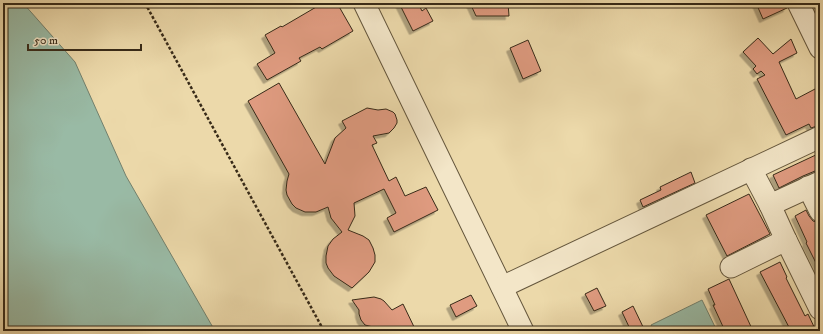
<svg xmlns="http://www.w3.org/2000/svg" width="823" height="334" font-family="'IM FELL DW Pica',serif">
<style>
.water{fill:#99baa5;stroke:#72806d}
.building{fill:#df9b80;stroke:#372a18;filter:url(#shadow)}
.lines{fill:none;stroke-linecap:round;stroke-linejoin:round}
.minor-casing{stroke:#64563c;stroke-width:23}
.path{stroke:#372a18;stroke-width:2.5;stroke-dasharray:3 2;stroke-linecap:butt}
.minor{stroke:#f3e6c8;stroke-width:21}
</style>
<defs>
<filter id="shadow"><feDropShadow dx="-3.5" dy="3.5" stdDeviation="0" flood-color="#0004"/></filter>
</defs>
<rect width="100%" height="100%" fill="#ecd9aa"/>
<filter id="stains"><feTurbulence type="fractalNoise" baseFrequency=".005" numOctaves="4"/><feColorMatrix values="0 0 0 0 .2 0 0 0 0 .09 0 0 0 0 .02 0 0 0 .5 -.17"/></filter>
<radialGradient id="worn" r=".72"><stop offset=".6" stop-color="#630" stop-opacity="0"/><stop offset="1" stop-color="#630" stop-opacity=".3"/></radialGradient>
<g class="water">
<polygon points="3,3 23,3 75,62 126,176 215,331 3,331"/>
<polygon points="702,300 717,331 654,331 651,325"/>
</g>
<g class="building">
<polygon points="323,3 337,3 353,31 322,49 320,47 299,58 301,61 267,80 257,64 275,53 265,35 281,26 282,27"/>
<polygon points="399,3 418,3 422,11 426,8 433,21 413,31"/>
<polygon points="470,3 508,3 509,16 476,16"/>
<polygon points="756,3 786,3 787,8 763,19"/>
<polygon points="758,38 773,54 791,39 797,53 779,62 796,99 815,89 820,99 820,125 811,128 809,124 786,135 757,79 765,75 761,71 757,74 753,69 756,66 743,52"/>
<polygon points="528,40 541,71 523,79 510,48"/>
<polygon points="279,83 325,164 335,138 346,128 342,121 367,108 378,110 386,109 393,112 395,114 397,120 397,123 394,128 389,133 373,136 377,143 372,145 389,181 396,177 405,196 426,187 438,210 394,232 387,218 396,213 384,189 354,203 355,216 348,230 363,236 369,240 373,248 375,255 375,262 369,272 352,288 334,276 328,268 326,263 326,256 328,246 333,239 342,232 331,218 328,207 316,212 305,212 296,208 292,204 287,195 286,190 287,181 289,174 248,101"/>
<polygon points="820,153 820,170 815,171 803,176 779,188 773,175"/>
<polygon points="691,172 695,183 643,207 640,200 661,190 660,187"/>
<polygon points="749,194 770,234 727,256 706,215"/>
<polygon points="806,210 809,216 813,221 819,223 820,225 820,271 806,243 807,242 795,216"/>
<polygon points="780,262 787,277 786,278 805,316 808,314 816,331 791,331 760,272"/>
<polygon points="729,279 753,331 725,331 713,305 715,305 708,289"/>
<polygon points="597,288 606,306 594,311 585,294"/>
<polygon points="471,295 477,306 456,317 450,305"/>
<polygon points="374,297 381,299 384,301 392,310 403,304 416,331 389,331 365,325 361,320 359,314 359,310 352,300"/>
<polygon points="633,306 645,331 631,331 622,312"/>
</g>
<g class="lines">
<defs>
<g id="minor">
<polyline points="364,3 523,331"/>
<polyline points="798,3 820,48"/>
<polyline points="751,169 770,205 786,240 820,309"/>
<polyline points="808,187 820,211"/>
<polyline points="770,205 820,182"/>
<polyline points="731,267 786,240"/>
<polyline points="502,287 820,137"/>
</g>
</defs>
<use href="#minor" class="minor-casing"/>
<polyline class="path" points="145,3 324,331"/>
<use href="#minor" class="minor"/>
</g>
<rect width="823" height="334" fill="none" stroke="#ecd9aa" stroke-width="16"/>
<rect x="4" y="4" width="815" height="326" fill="none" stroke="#372a18" stroke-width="2"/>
<rect x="8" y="8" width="807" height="318" fill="none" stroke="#372a18"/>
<path d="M28 44v6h113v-6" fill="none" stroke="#372a18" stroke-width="2"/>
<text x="34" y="44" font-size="12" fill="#372a18" stroke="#f3e6c8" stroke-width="3" paint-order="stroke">50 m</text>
<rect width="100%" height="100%" filter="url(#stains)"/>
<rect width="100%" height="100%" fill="url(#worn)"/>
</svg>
